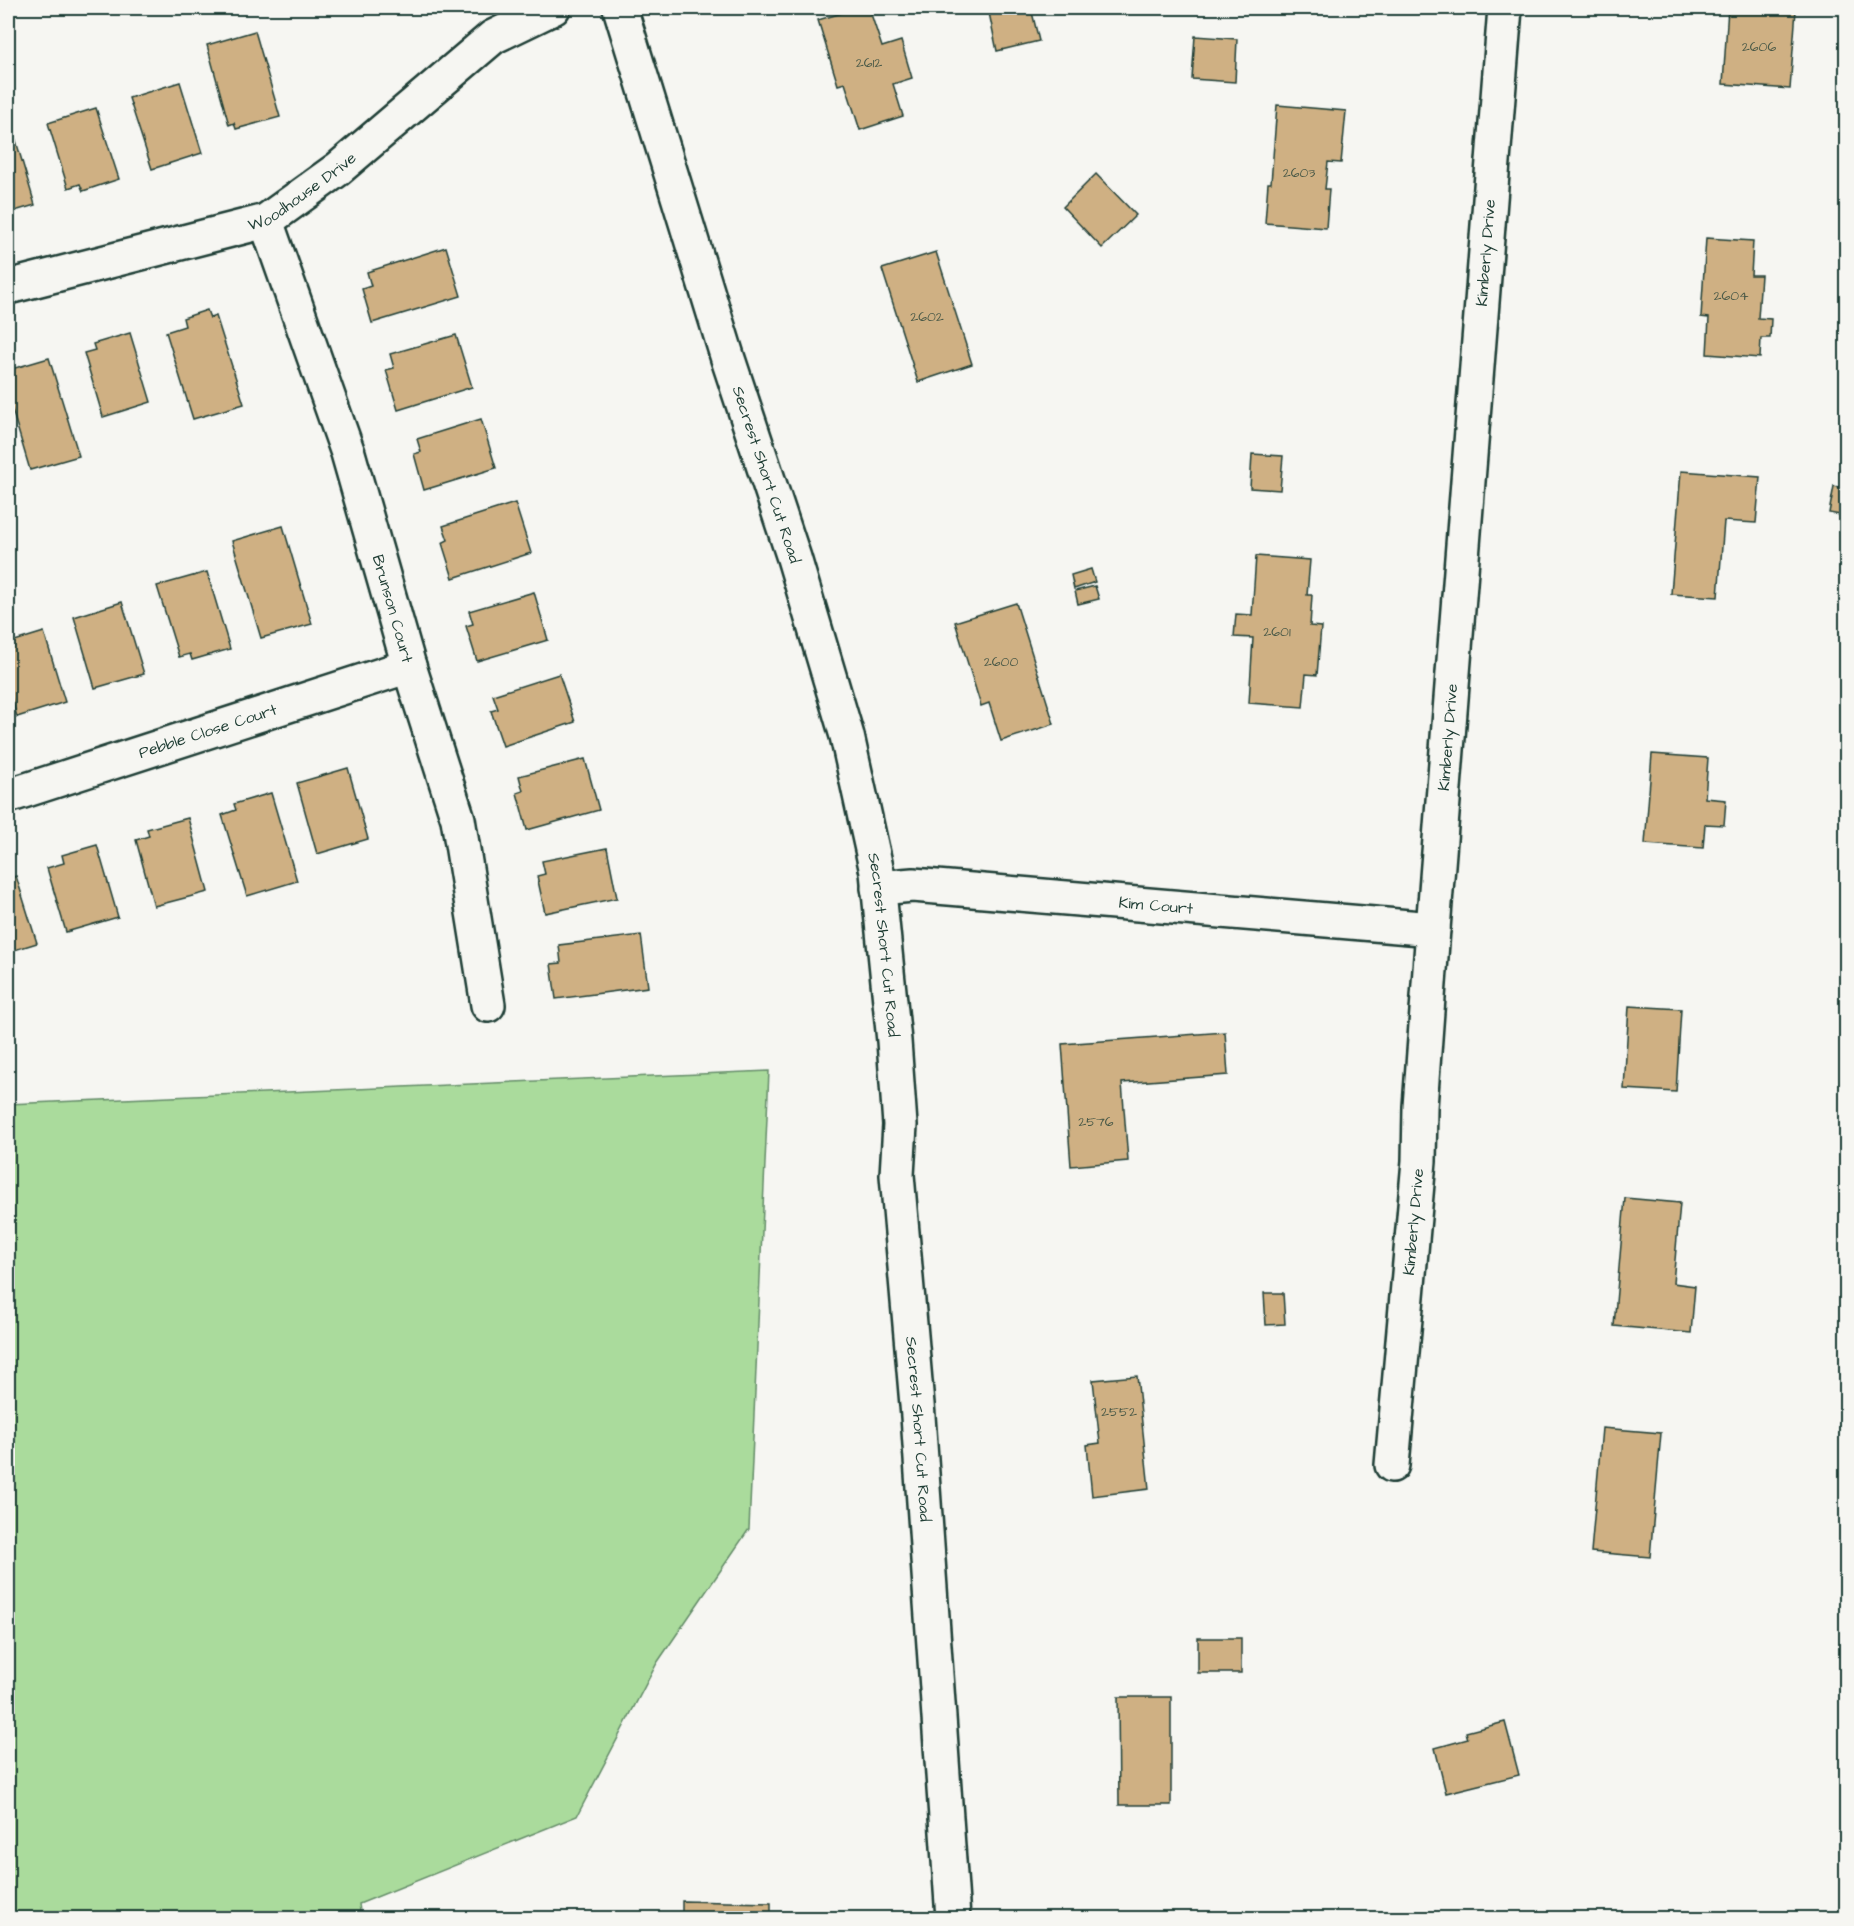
<svg xmlns="http://www.w3.org/2000/svg" width="1854" height="1926" font-family="'Architects Daughter',sans-serif">
<style>
.green{fill:#aadb9c;stroke:#648c68;stroke-width:1.5}
.building{fill:#cfb083;stroke:#1f3d34;stroke-width:1.5}
.lines{fill:none;stroke-linecap:round;stroke-linejoin:round}
.street-casing{stroke:#1f3d34;stroke-width:38}
.secondary-casing{stroke:#1f3d34;stroke-width:38}
.street{stroke:#f6f6f2;stroke-width:33}
.secondary{stroke:#f6f6f2;stroke-width:33}
.labels{text-anchor:middle;dominant-baseline:central;stroke-width:6;stroke-linejoin:round;paint-order:stroke}
.number-label{font-size:14px;fill:#4b5a48}
.street-label{font-size:16px;fill:#1f3d34;stroke:#f6f6f2}
</style>
<rect width="100%" height="100%" fill="#f6f6f2"/>
<filter id="ink" filterUnits="userSpaceOnUse"><feTurbulence type="fractalNoise" baseFrequency=".0167" numOctaves="2"/><feDisplacementMap in="SourceGraphic" scale="12" xChannelSelector="R" yChannelSelector="G"/><feConvolveMatrix kernelMatrix="1 2 1 2 8 2 1 2 1" color-interpolation-filters="sRGB"/></filter>
<g filter="url(#ink)">
<polygon class="green" points="769,1071 749,1529 657,1663 577,1816 359,1904 361,1918 8,1918 8,1104"/>
<g class="building">
<polygon points="859,8 869,8 882,47 901,41 912,78 893,84 903,116 860,130 845,83 838,85 818,20"/>
<polygon points="988,8 1031,8 1039,41 997,51"/>
<polygon points="1728,8 1796,10 1790,89 1723,84"/>
<polygon points="255,31 280,117 236,129 234,123 229,125 207,45"/>
<polygon points="1195,36 1237,39 1235,82 1192,79"/>
<polygon points="180,82 202,153 152,169 129,98"/>
<polygon points="1277,105 1346,111 1341,163 1328,162 1325,189 1329,189 1326,228 1265,223 1268,183 1271,183"/>
<polygon points="96,108 119,179 83,191 80,184 68,188 48,123"/>
<polygon points="14,134 35,205 8,213 8,136"/>
<polygon points="1096,174 1136,215 1102,248 1063,207"/>
<polygon points="1706,238 1753,241 1751,275 1761,275 1758,318 1771,319 1770,338 1761,338 1760,358 1707,354 1709,318 1701,317"/>
<polygon points="446,247 461,296 372,323 362,289 371,286 367,272"/>
<polygon points="936,252 972,364 918,382 882,269"/>
<polygon points="207,310 210,318 216,316 244,404 193,419 166,332 185,326 183,318"/>
<polygon points="130,333 151,402 103,417 84,353 95,350 93,344"/>
<polygon points="456,335 472,387 398,410 386,370 394,368 390,354"/>
<polygon points="49,358 79,456 30,470 8,396 8,370"/>
<polygon points="481,419 496,468 424,490 414,454 421,452 417,439"/>
<polygon points="1252,454 1283,456 1280,490 1250,488"/>
<polygon points="1681,471 1760,477 1756,523 1724,521 1718,597 1671,594"/>
<polygon points="1834,486 1846,489 1846,516 1829,513"/>
<polygon points="515,503 531,553 453,578 442,543 448,540 443,526"/>
<polygon points="283,526 312,624 261,638 232,541"/>
<polygon points="1256,556 1310,560 1307,595 1312,595 1310,626 1321,627 1317,675 1306,674 1303,707 1249,703 1253,638 1234,637 1236,614 1252,615"/>
<polygon points="1091,569 1095,582 1074,589 1071,575"/>
<polygon points="207,572 230,649 192,660 190,654 179,657 157,586"/>
<polygon points="1095,586 1099,599 1078,604 1075,591"/>
<polygon points="534,592 548,640 477,661 466,626 473,624 469,611"/>
<polygon points="122,602 144,674 95,688 74,617"/>
<polygon points="1016,603 1054,724 1001,741 989,703 981,706 955,622"/>
<polygon points="44,632 65,702 17,717 8,686 8,643"/>
<polygon points="559,674 575,722 503,746 491,711 498,709 493,695"/>
<polygon points="1652,754 1708,758 1705,798 1726,800 1724,825 1705,824 1703,848 1645,844"/>
<polygon points="585,759 599,810 527,830 517,793 523,791 519,776"/>
<polygon points="348,768 368,839 317,854 297,783"/>
<polygon points="271,793 297,881 247,896 222,815 236,810 234,804"/>
<polygon points="188,818 208,892 154,906 136,840 149,836 147,829"/>
<polygon points="97,845 118,917 66,932 47,868 64,863 62,855"/>
<polygon points="607,848 617,898 545,913 537,876 545,874 542,861"/>
<polygon points="16,876 37,943 8,952 8,879"/>
<polygon points="641,935 648,987 556,999 551,964 561,963 559,945"/>
<polygon points="1629,1006 1681,1009 1676,1092 1624,1089"/>
<polygon points="1225,1032 1228,1075 1122,1083 1128,1161 1071,1166 1062,1044"/>
<polygon points="1625,1198 1680,1203 1673,1283 1695,1286 1691,1333 1614,1326"/>
<polygon points="1264,1293 1283,1293 1285,1324 1266,1325"/>
<polygon points="1137,1376 1149,1489 1092,1496 1087,1445 1100,1443 1093,1380"/>
<polygon points="1602,1428 1661,1433 1650,1557 1591,1552"/>
<rect x="1198" y="1638" width="43" height="35"/>
<polygon points="1118,1697 1171,1697 1171,1805 1119,1805"/>
<polygon points="1505,1722 1519,1775 1446,1793 1435,1748 1468,1739 1466,1732"/>
<polygon points="682,1901 771,1903 771,1918 682,1918"/>
</g>
<g class="lines">
<defs>
<g id="street">
<path id="s1" d="M266 221 348 453 409 666 458 819 488 1005"/>
<path id="s2" d="M8 287 266 221 338 169 493 37 553 8"/>
<path id="s3" d="M8 796 409 666"/>
<path id="s4" d="M878 888 913 885 1433 929"/>
<path id="s5" d="M1392 1465 1419 1161 1420 1107 1433 929 1505 8"/>
</g>
<g id="secondary">
<path id="s6" d="M620 8 728 359 794 558 847 736 877 872 894 1041 900 1125 897 1175 918 1416 953 1918"/>
</g>
</defs>
<use href="#street" class="street-casing"/>
<use href="#secondary" class="secondary-casing"/>
<use href="#street" class="street"/>
<use href="#secondary" class="secondary"/>
</g>
</g>
<g class="labels">
<g class="number-label">
<text x="1759" y="47">2606</text>
<text x="869" y="63">2612</text>
<text x="1299" y="173">2603</text>
<text x="1731" y="296">2604</text>
<text x="927" y="317">2602</text>
<text x="1277" y="632">2601</text>
<text x="1001" y="662">2600</text>
<text x="1096" y="1122">2576</text>
<text x="1119" y="1412">2552</text>
</g>
<g class="street-label">
<text stroke="none"><textPath href="#s2" startOffset="312">Woodhouse Drive</textPath></text>
<text stroke="none"><textPath href="#s5" startOffset="1216">Kimberly Drive</textPath></text>
<text stroke="none"><textPath href="#s6" startOffset="489">Secrest Short Cut Road</textPath></text>
<text stroke="none"><textPath href="#s1" startOffset="408">Brunson Court</textPath></text>
<text stroke="none"><textPath href="#s3" startOffset="210">Pebble Close Court</textPath></text>
<text stroke="none"><textPath href="#s5" startOffset="730">Kimberly Drive</textPath></text>
<text stroke="none"><textPath href="#s4" startOffset="279">Kim Court</textPath></text>
<text stroke="none"><textPath href="#s6" startOffset="975">Secrest Short Cut Road</textPath></text>
<text stroke="none"><textPath href="#s5" startOffset="244">Kimberly Drive</textPath></text>
<text stroke="none"><textPath href="#s6" startOffset="1461">Secrest Short Cut Road</textPath></text>
</g>
</g>
<rect width="1854" height="1926" fill="none" stroke="#f6f6f2" stroke-width="30"/>
<rect x="15" y="15" width="1824" height="1896" fill="none" stroke="#1f3d34" stroke-width="2" filter="url(#ink)"/>
</svg>
